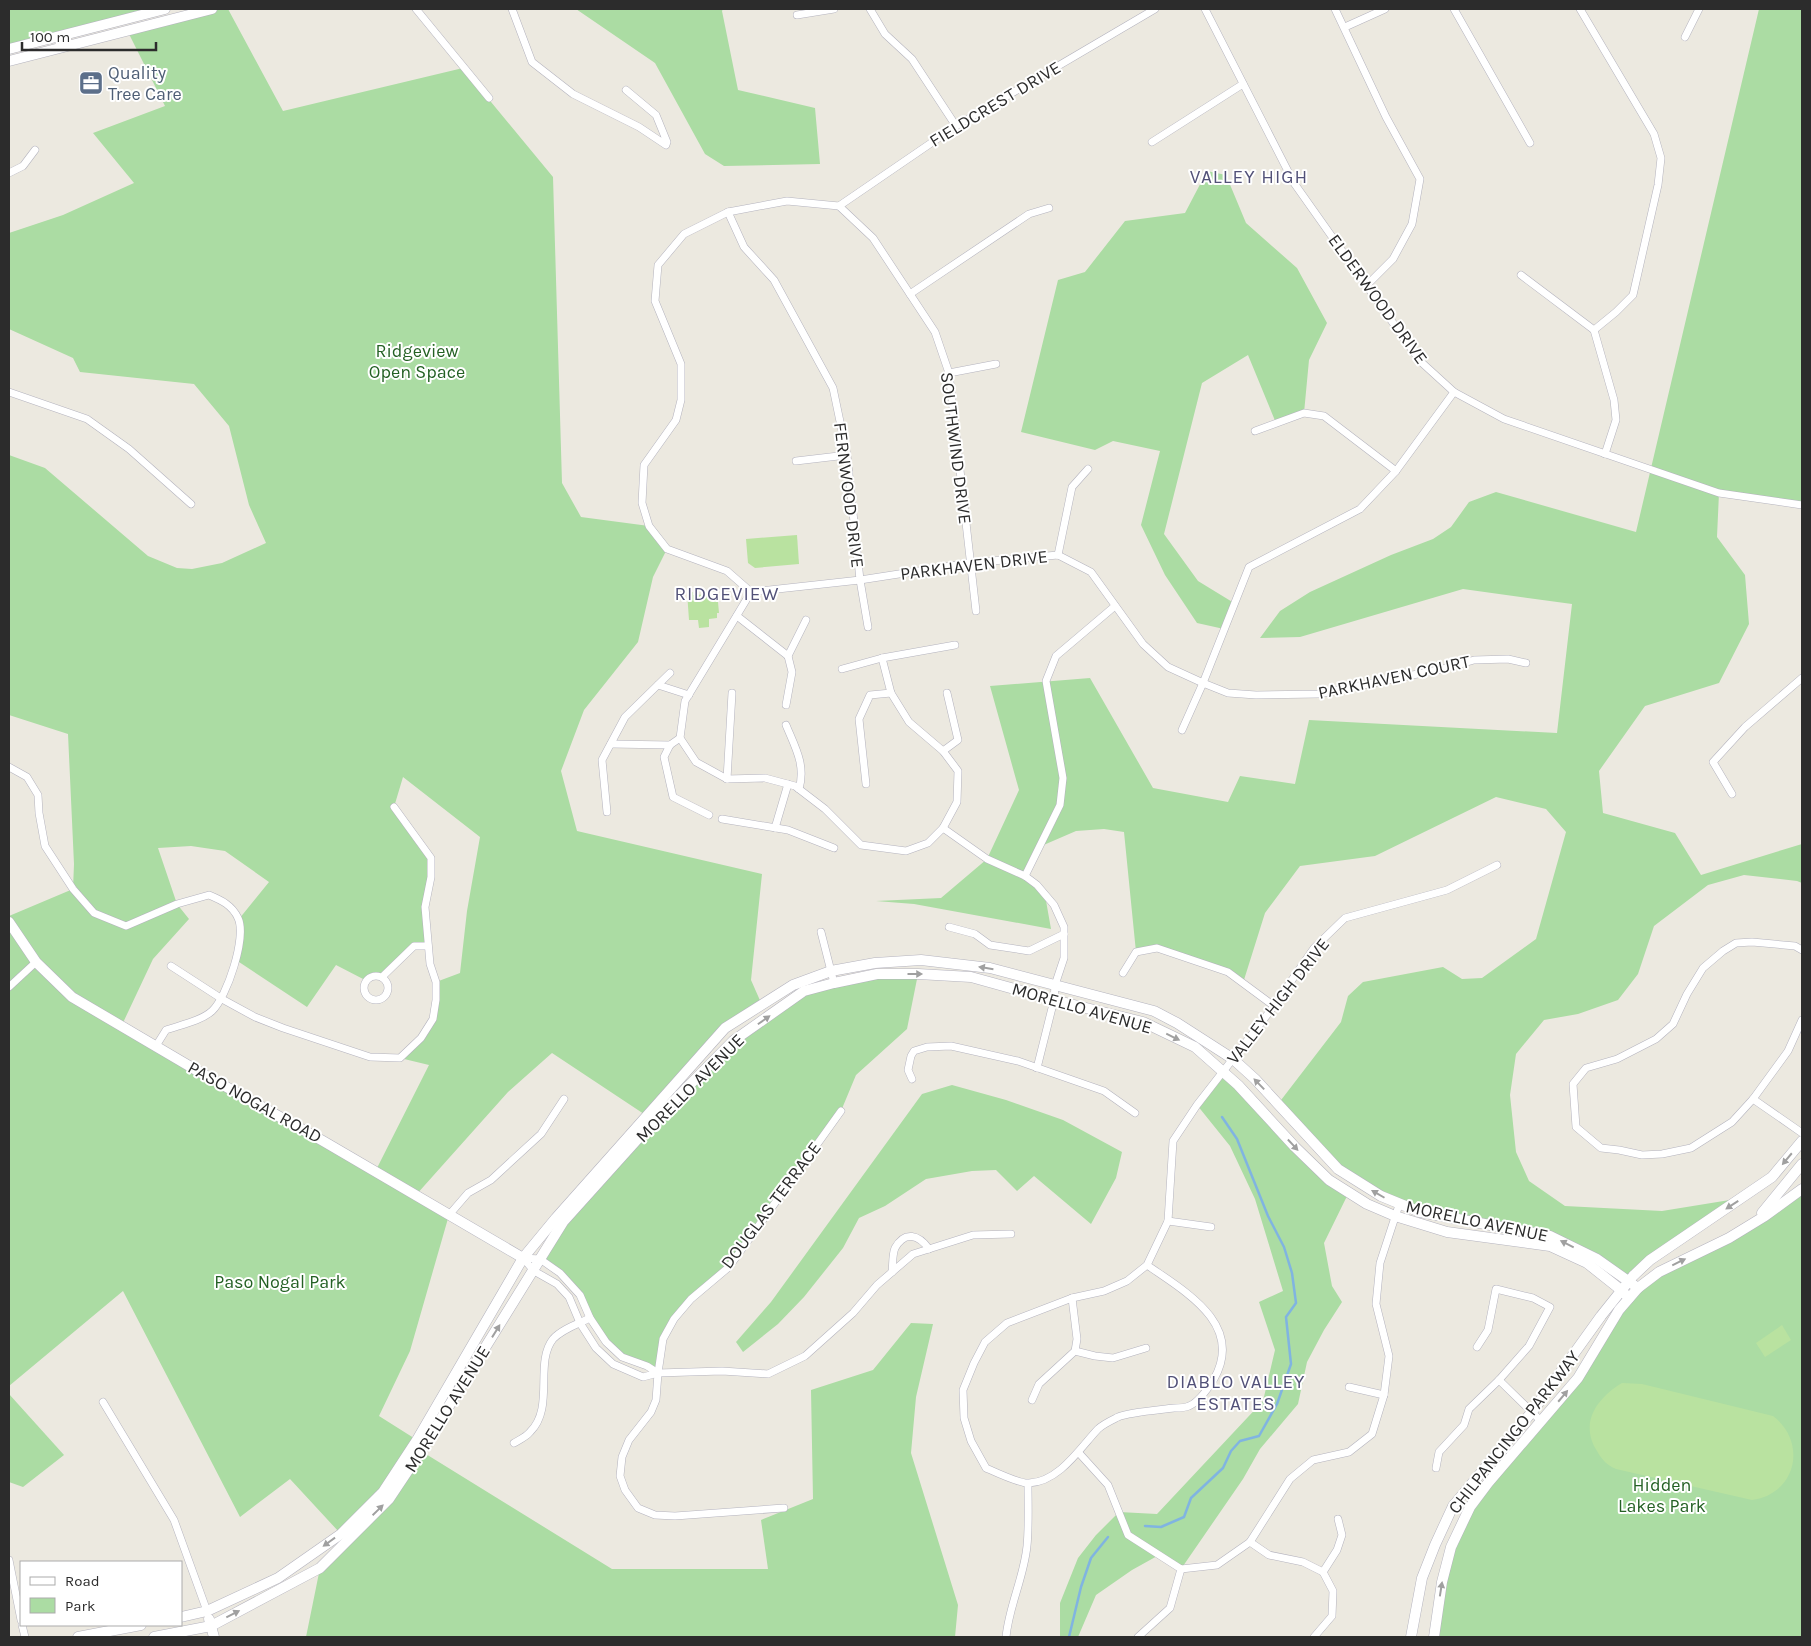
<svg xmlns="http://www.w3.org/2000/svg" width="1811" height="1646" font-family="Karla,sans-serif">
<style>
.green{fill:#abdca3;fill-rule:evenodd}
.pitch{fill:#b9e2a0}
.lines{fill:none;stroke-linecap:round;stroke-linejoin:round}
.stream{stroke:#80b4e1;stroke-width:2.5}
.street-casing{stroke:#b4b3be;stroke-width:8}
.secondary-casing{stroke:#b4b3be;stroke-width:11}
.street{stroke:#fff;stroke-width:7}
.secondary{stroke:#fff;stroke-width:10}
.oneway{fill:#a0a0a0}
.labels{text-anchor:middle;dominant-baseline:central;stroke-width:4;stroke-linejoin:round;paint-order:stroke}
.service-label{font-size:18px;fill:#4e5e75;stroke:#fff;text-anchor:start}
.street-label{font-size:18px;fill:#2c2c2c;stroke:#fff}
.park-label{font-size:18px;fill:#246124;stroke:#fff}
.neighbourhood-label{font-size:19px;letter-spacing:1px;fill:#525178;stroke:#fff}
</style>
<rect width="100%" height="100%" fill="#ece9e0"/>
<g class="green">
<polygon points="9,9 165,9 9,49"/>
<path d="M212 9H228L283 111 463 68 553 177 562 483 581 517 649 526 667 549 653 577 638 642 584 710 561 771 577 831 762 874 751 980 762 1005 725 1028 647 1116 552 1053 508 1092 416 1195 449 1215 410 1351 379 1416 417 1440 383 1492 339 1532 290 1479 240 1517 123 1291 9 1386V916L73 889 74 864 68 734 9 715V455L45 468 148 556 177 568 192 569 222 563 266 543 249 505 229 426 194 384 80 372 73 358 9 329V233L63 215 134 183 93 133 165 106 127 30ZM403 777 480 837 467 911 460 973 436 982 433 1019 400 1058 429 1065 375 1172 121 1027 153 959 189 919 177 904 158 848 191 846 225 851 269 882 239 919 236 960 307 1007 336 965 365 980 376 975 382 977 414 947 428 946 425 907 431 858 394 807Z"/>
<polygon points="576,9 723,9 722,11 738,90 815,108 820,164 724,166 705,154 655,63"/>
<polygon points="1759,9 1802,9 1802,505 1719,493 1717,537 1745,575 1749,624 1719,683 1645,706 1599,771 1603,813 1675,833 1701,875 1802,844 1802,883 1797,881 1744,875 1708,885 1654,926 1638,974 1618,1000 1578,1014 1544,1020 1516,1054 1510,1095 1516,1152 1529,1181 1565,1206 1662,1211 1742,1198 1629,1281 1550,1236 1420,1212 1338,1169 1278,1104 1341,1022 1348,996 1363,982 1443,967 1462,979 1482,978 1536,939 1566,832 1546,809 1496,797 1375,856 1300,866 1265,913 1243,983 1228,972 1157,948 1136,952 1124,832 1104,829 1076,831 1039,847 1025,876 1045,895 1051,929 914,904 876,901 941,898 987,859 1019,790 990,686 1090,678 1153,788 1228,802 1240,776 1295,784 1309,720 1557,733 1572,604 1463,589 1300,637 1260,638 1280,611 1310,592 1391,555 1433,539 1451,527 1469,502 1496,492 1636,532"/>
<polygon points="1207,171 1226,175 1246,223 1297,268 1327,323 1309,360 1304,413 1276,423 1248,355 1202,383 1164,534 1198,581 1234,603 1224,629 1197,623 1165,575 1141,525 1160,451 1113,441 1095,450 1021,432 1058,280 1085,272 1125,221 1185,213"/>
<polygon points="918,974 907,1029 856,1075 841,1111 729,1267 691,1299 663,1339 658,1373 622,1357 606,1342 580,1295 540,1259 563,1222 733,1041 804,991 834,983"/>
<polygon points="1223,1071 1349,1192 1324,1243 1332,1286 1342,1302 1324,1330 1307,1362 1298,1404 1260,1449 1243,1479 1181,1569 1159,1555 1132,1570 1096,1595 1078,1637 1060,1637 1060,1603 1078,1558 1096,1535 1119,1512 1157,1514 1263,1401 1275,1350 1259,1302 1283,1291 1255,1199 1230,1146 1197,1105"/>
<polygon points="952,1085 1006,1100 1063,1120 1122,1152 1116,1178 1091,1224 1034,1176 1017,1191 996,1170 972,1171 926,1179 885,1206 859,1218 843,1248 804,1297 778,1324 743,1352 736,1342 771,1302 922,1094"/>
<polygon points="1802,1189 1802,1637 1434,1637 1442,1582 1470,1507 1538,1426 1638,1288 1729,1238"/>
<polygon points="911,1323 933,1324 916,1397 911,1453 958,1605 955,1637 306,1637 320,1568 421,1451 612,1569 768,1569 761,1520 813,1499 811,1390 873,1370"/>
<polygon points="9,1394 64,1455 23,1487 9,1482"/>
</g>
<g class="pitch">
<polygon points="797,535 799,564 755,568 748,563 746,539"/>
<polygon points="687,592 693,592 693,595 715,594 716,602 718,602 719,613 717,613 717,618 709,619 709,627 699,628 698,620 689,620"/>
<polygon points="1782,1325 1791,1340 1765,1357 1756,1343"/>
<path d="M1622 1383 1642 1384 1773 1416C1808 1443 1796 1494 1752 1500L1616 1469C1607 1465 1602 1460 1597 1451 1579 1423 1597 1398 1622 1383Z"/>
</g>
<g class="lines">
<g class="stream">
<polyline points="1145,1526 1161,1527 1184,1517 1191,1498 1223,1468 1231,1451 1240,1441 1259,1436 1277,1404 1291,1364 1286,1317 1296,1303 1292,1273 1284,1247 1268,1216 1237,1139 1222,1117"/>
<polyline points="1069,1637 1081,1587 1091,1558 1108,1537"/>
</g>
<defs>
<g id="street">
<polyline points="416,9 489,98"/>
<polyline points="512,9 532,62 573,94 639,127 666,145 667,142 656,115 626,90"/>
<polyline points="870,9 885,34 912,59 956,126"/>
<polyline points="1205,9 1294,183 1420,361 1454,392 1504,419 1719,493 1802,505"/>
<polyline points="1335,9 1386,117 1420,179 1412,224 1393,259 1367,285"/>
<polyline points="1454,9 1530,143"/>
<polyline points="1580,9 1654,134 1661,158 1658,185 1633,295 1616,312 1594,330"/>
<polyline points="797,15 834,9"/>
<polyline points="1345,27 1385,9"/>
<polyline points="1685,37 1699,9"/>
<polyline points="1152,142 1243,84"/>
<polyline points="9,173 23,166 35,150"/>
<polyline points="839,206 956,126 1155,9"/>
<polyline points="728,212 744,247 774,280 833,388 847,455 860,580 868,627"/>
<polyline points="1521,275 1594,330 1614,400 1616,420 1605,454"/>
<polyline points="910,294 1029,214 1049,208"/>
<polyline points="949,373 996,364"/>
<polyline points="9,392 87,419 129,449 191,504"/>
<polyline points="1255,431 1304,413 1324,416 1396,471"/>
<polyline points="796,461 847,455"/>
<polyline points="1058,555 1072,487 1088,469"/>
<polyline points="751,592 727,571 667,549 649,526 642,503 644,465 676,420 681,400 681,364 655,301 658,265 684,234 728,212 787,201 839,206 873,238 935,332 949,373 976,611"/>
<polyline points="751,592 860,580 970,563 1058,555 1091,572 1143,644 1168,667 1203,683 1228,693 1256,695 1319,694 1447,668 1474,660 1508,659 1526,663"/>
<polyline points="751,592 685,701 680,738 696,762 727,779 765,778 795,786 825,809 861,845 906,851 928,843 943,828 987,859 1025,876 1037,885 1054,905 1064,927 1064,958 1055,985 1054,1000 1037,1068"/>
<polyline points="737,616 788,656"/>
<polyline points="882,658 891,693 909,722 943,751 958,771 957,802 943,828"/>
<polyline points="842,669 882,658 955,645"/>
<polyline points="658,685 689,695"/>
<polyline points="786,705 792,672 788,656 806,620"/>
<path d="M786 725C795 747 806 765 799 789"/>
<polyline points="1182,730 1203,683 1249,567 1360,509 1396,471 1454,392"/>
<polyline points="680,738 670,745 664,757 673,797 709,815"/>
<polyline points="611,744 670,745"/>
<polyline points="943,751 958,740 947,693"/>
<path d="M9 767 27 777 38 795 39 813 45 846 73 889 94 913 126 926 177 904 209 895C221 900 232 905 238 918 247 937 227 997 212 1011 201 1021 180 1025 166 1030L156 1046"/>
<polyline points="727,779 732,693"/>
<polyline points="866,784 859,719 870,695 891,693"/>
<polyline points="1732,794 1713,762 1745,727 1802,678"/>
<polyline points="607,812 602,760 625,717 670,673"/>
<polyline points="722,819 788,830 834,848"/>
<polyline points="775,828 788,784"/>
<polyline points="1025,876 1060,805 1063,778 1046,681 1056,656 1115,606"/>
<polyline points="949,927 975,934 990,945 1029,951 1064,934"/>
<polyline points="821,932 834,983"/>
<polyline points="1802,950 1795,946 1752,942 1736,943 1723,951 1703,968 1687,994 1673,1024 1656,1039 1617,1059 1586,1068 1573,1084 1576,1127 1601,1148 1619,1150 1642,1155 1662,1154 1691,1148 1732,1122 1753,1099 1788,1051 1802,1020"/>
<polyline points="171,966 222,999 255,1017 283,1028 370,1057 400,1058 421,1038 433,1019 436,1000 436,982 430,964 425,907 431,877 431,858 394,807"/>
<polyline points="1123,973 1136,952 1157,948 1228,972 1274,1006"/>
<circle cx="376" cy="988" r="12"/>
<polyline points="382,977 414,946 428,946"/>
<polyline points="9,987 36,962"/>
<polyline points="912,1079 908,1070 911,1056 914,1051 927,1047 951,1046 1018,1061 1104,1091 1135,1113"/>
<polyline points="1753,1099 1802,1133"/>
<polyline points="449,1215 468,1193 491,1180 541,1134 564,1099"/>
<polyline points="1168,1221 1211,1227"/>
<polygon points="523,1258 540,1259 560,1273 580,1295 590,1318 606,1342 622,1357 647,1366 658,1373 643,1377 613,1364 596,1348 580,1323 569,1297 557,1284 534,1271"/>
<path d="M1147 1265C1184 1291 1245 1324 1214 1379 1209 1387 1199 1402 1189 1406 1185 1408 1178 1408 1174 1408 1159 1410 1130 1412 1118 1417 1112 1420 1103 1424 1098 1429 1080 1448 1059 1482 1029 1483 1020 1484 995 1472 986 1468L971 1441 964 1418 963 1390 974 1363 985 1342 1007 1323 1072 1298 1104 1291 1127 1281 1147 1265 1168 1221 1173 1141 1197 1105 1274 1006 1314 948 1345 918 1447 890 1497 865"/>
<path d="M892 1272C893 1265 892 1255 895 1248 905 1230 919 1235 929 1249"/>
<polyline points="1075,1351 1095,1356 1113,1358 1146,1348"/>
<polyline points="658,1373 722,1371 768,1374 805,1356 853,1313 877,1285 913,1254 973,1235 1011,1234"/>
<polyline points="1499,1380 1541,1421"/>
<polyline points="1349,1387 1384,1395"/>
<polyline points="1032,1400 1039,1384 1075,1351 1077,1339 1072,1298"/>
<polyline points="103,1402 174,1520 207,1611"/>
<path d="M514 1443C519 1440 526 1437 530 1432 555 1408 534 1363 553 1339 562 1329 578 1324 590 1318"/>
<polyline points="1079,1453 1108,1485 1128,1535 1181,1569 1217,1565 1250,1542 1290,1479 1313,1460 1349,1452 1372,1434 1384,1395 1389,1356 1376,1304 1380,1263 1399,1205"/>
<polyline points="1436,1468 1439,1452 1464,1425 1469,1409 1499,1380 1529,1346 1550,1307 1533,1298 1496,1289 1488,1330 1477,1347"/>
<polyline points="784,1508 675,1516 655,1515 638,1508 625,1490 620,1476 622,1457 629,1440 651,1412 656,1400 658,1373 663,1339 674,1319 691,1299 729,1267 841,1111"/>
<polyline points="1250,1542 1269,1555 1303,1562 1323,1572 1333,1591 1332,1616 1314,1637"/>
<polyline points="9,1560 21,1620"/>
<polyline points="1323,1572 1337,1550 1342,1535 1338,1519"/>
<polyline points="22,1625 25,1637"/>
<path d="M1006 1637C1009 1606 1024 1577 1027 1546 1029 1526 1028 1504 1028 1484"/>
<polyline points="1138,1637 1170,1608 1181,1569"/>
</g>
<g id="secondary">
<polyline points="9,49 165,9"/>
<polyline points="9,61 212,9"/>
<polyline points="9,922 36,962 72,997 196,1070 323,1141 523,1258"/>
<polyline points="1762,1213 1802,1164"/>
<polyline points="181,1617 207,1611 278,1578 341,1534 383,1492 417,1440 523,1258 556,1218 725,1028 793,985 831,971 875,963 921,960 990,968 1154,1011 1177,1023 1233,1059 1255,1079 1338,1169 1381,1196 1420,1212 1550,1236 1597,1259 1638,1288"/>
<polyline points="209,1619 214,1637"/>
<polyline points="78,1637 141,1625"/>
<polyline points="154,1637 211,1626 320,1568 389,1499 421,1451 563,1222 653,1122 733,1041 804,991 834,983 877,974 918,974 971,977 1054,1000 1143,1022 1195,1047 1238,1085 1295,1147 1329,1180 1367,1204 1395,1216 1447,1232 1550,1246 1587,1263 1621,1290 1629,1298"/>
<polyline points="1411,1637 1422,1578 1435,1545 1453,1506 1532,1412 1601,1316 1633,1276 1650,1260 1772,1177 1802,1141"/>
<polyline points="1434,1637 1442,1582 1451,1547 1470,1507 1488,1483 1578,1378 1619,1310 1638,1288 1659,1272 1729,1238 1765,1216 1802,1189"/>
</g>
</defs>
<use href="#street" class="street-casing"/>
<use href="#secondary" class="secondary-casing"/>
<use href="#street" class="street"/>
<use href="#secondary" class="secondary"/>
</g>
<defs><path id="oneway-solid" d="M-6-.8H1V-3.2L6.5 0L1 3.2V.8H-6Z" transform="scale(1.25)"/></defs>
<g class="oneway">
<use href="#oneway-solid" transform="translate(986 968) rotate(-171)"/>
<use href="#oneway-solid" transform="translate(915 974)"/>
<use href="#oneway-solid" transform="translate(764 1020) rotate(-35)"/>
<use href="#oneway-solid" transform="translate(1173 1037) rotate(26)"/>
<use href="#oneway-solid" transform="translate(1259 1084) rotate(-134)"/>
<use href="#oneway-solid" transform="translate(1293 1145) rotate(47)"/>
<use href="#oneway-solid" transform="translate(1787 1159) rotate(130)"/>
<use href="#oneway-solid" transform="translate(1378 1194) rotate(-150)"/>
<use href="#oneway-solid" transform="translate(1732 1205) rotate(147)"/>
<use href="#oneway-solid" transform="translate(1567 1244) rotate(-153)"/>
<use href="#oneway-solid" transform="translate(1679 1262) rotate(-26)"/>
<use href="#oneway-solid" transform="translate(496 1331) rotate(-58)"/>
<use href="#oneway-solid" transform="translate(1563 1396) rotate(-50)"/>
<use href="#oneway-solid" transform="translate(378 1510) rotate(-44)"/>
<use href="#oneway-solid" transform="translate(329 1542) rotate(144)"/>
<use href="#oneway-solid" transform="translate(1441 1589) rotate(-81)"/>
<use href="#oneway-solid" transform="translate(233 1614) rotate(-27)"/>
</g>
<defs>
<symbol id="office-square" viewBox="-11 -11 22 22"><rect x="-9" y="-9" width="18" height="18" rx="4" fill="#5c6f8a" stroke="#fff"/><path d="M-6-3h4V-5.5h4V-3h4V5H-6ZM-1-4.5V-3h2v-1.5ZM-6 0V1H6V0Z" fill="#fff"/></symbol>
</defs>
<g fill-rule="evenodd">
<use href="#office-square" x="77" y="69" width="28" height="28"/>
</g>
<g class="labels">
<g class="service-label">
<text x="108" y="73">Quality<tspan x="108" dy="21">Tree Care</tspan></text>
</g>
<g class="street-label">
<text transform="translate(995 104) rotate(-31)">FIELDCREST DRIVE</text>
<text transform="translate(1378 299) rotate(54)">ELDERWOOD DRIVE</text>
<text transform="translate(956 448) rotate(83)">SOUTHWIND DRIVE</text>
<text transform="translate(849 495) rotate(83)">FERNWOOD DRIVE</text>
<text transform="translate(974 565) rotate(-7)">PARKHAVEN DRIVE</text>
<text transform="translate(1394 677) rotate(-12)">PARKHAVEN COURT</text>
<text transform="translate(1278 1001) rotate(-52)">VALLEY HIGH DRIVE</text>
<text transform="translate(1082 1008) rotate(16)">MORELLO AVENUE</text>
<text transform="translate(690 1088) rotate(-45)">MORELLO AVENUE</text>
<text transform="translate(255 1102) rotate(29)">PASO NOGAL ROAD</text>
<text transform="translate(771 1205) rotate(-53)">DOUGLAS TERRACE</text>
<text transform="translate(1477 1221) rotate(12)">MORELLO AVENUE</text>
<text transform="translate(447 1409) rotate(-58)">MORELLO AVENUE</text>
<text transform="translate(1514 1432) rotate(-52)">CHILPANCINGO PARKWAY</text>
</g>
<g class="park-label">
<text x="417" y="351">Ridgeview<tspan x="417" dy="21">Open Space</tspan></text>
<text x="280" y="1282">Paso Nogal Park</text>
<text x="1662" y="1485">Hidden<tspan x="1662" dy="21">Lakes Park</tspan></text>
</g>
<g class="neighbourhood-label">
<text x="1249" y="177">VALLEY HIGH</text>
<text x="727" y="594">RIDGEVIEW</text>
<text x="1236" y="1382">DIABLO VALLEY<tspan x="1236" dy="22">ESTATES</tspan></text>
</g>
</g>
<rect width="1811" height="1646" fill="none" stroke="#2c2c2c" stroke-width="20"/>
<rect x="20" y="1561" width="162" height="65" fill="#ffffff" stroke="#ababab"/>
<rect x="30" y="1577" width="25" height="8" fill="#ffffff" stroke="#ababab"/>
<text x="65" y="1586" font-size="15" fill="#2c2c2c">Road</text>
<rect x="30" y="1598" width="25" height="15" fill="#abdca3" stroke="#ababab"/>
<text x="65" y="1611" font-size="15" fill="#2c2c2c">Park</text>
<path d="M22 42v8h134v-8" fill="none" stroke="#2c2c2c" stroke-width="2.5"/>
<text x="30" y="42" font-size="15" fill="#2c2c2c" stroke="#ffffff" stroke-width="4" paint-order="stroke">100 m</text>
</svg>
